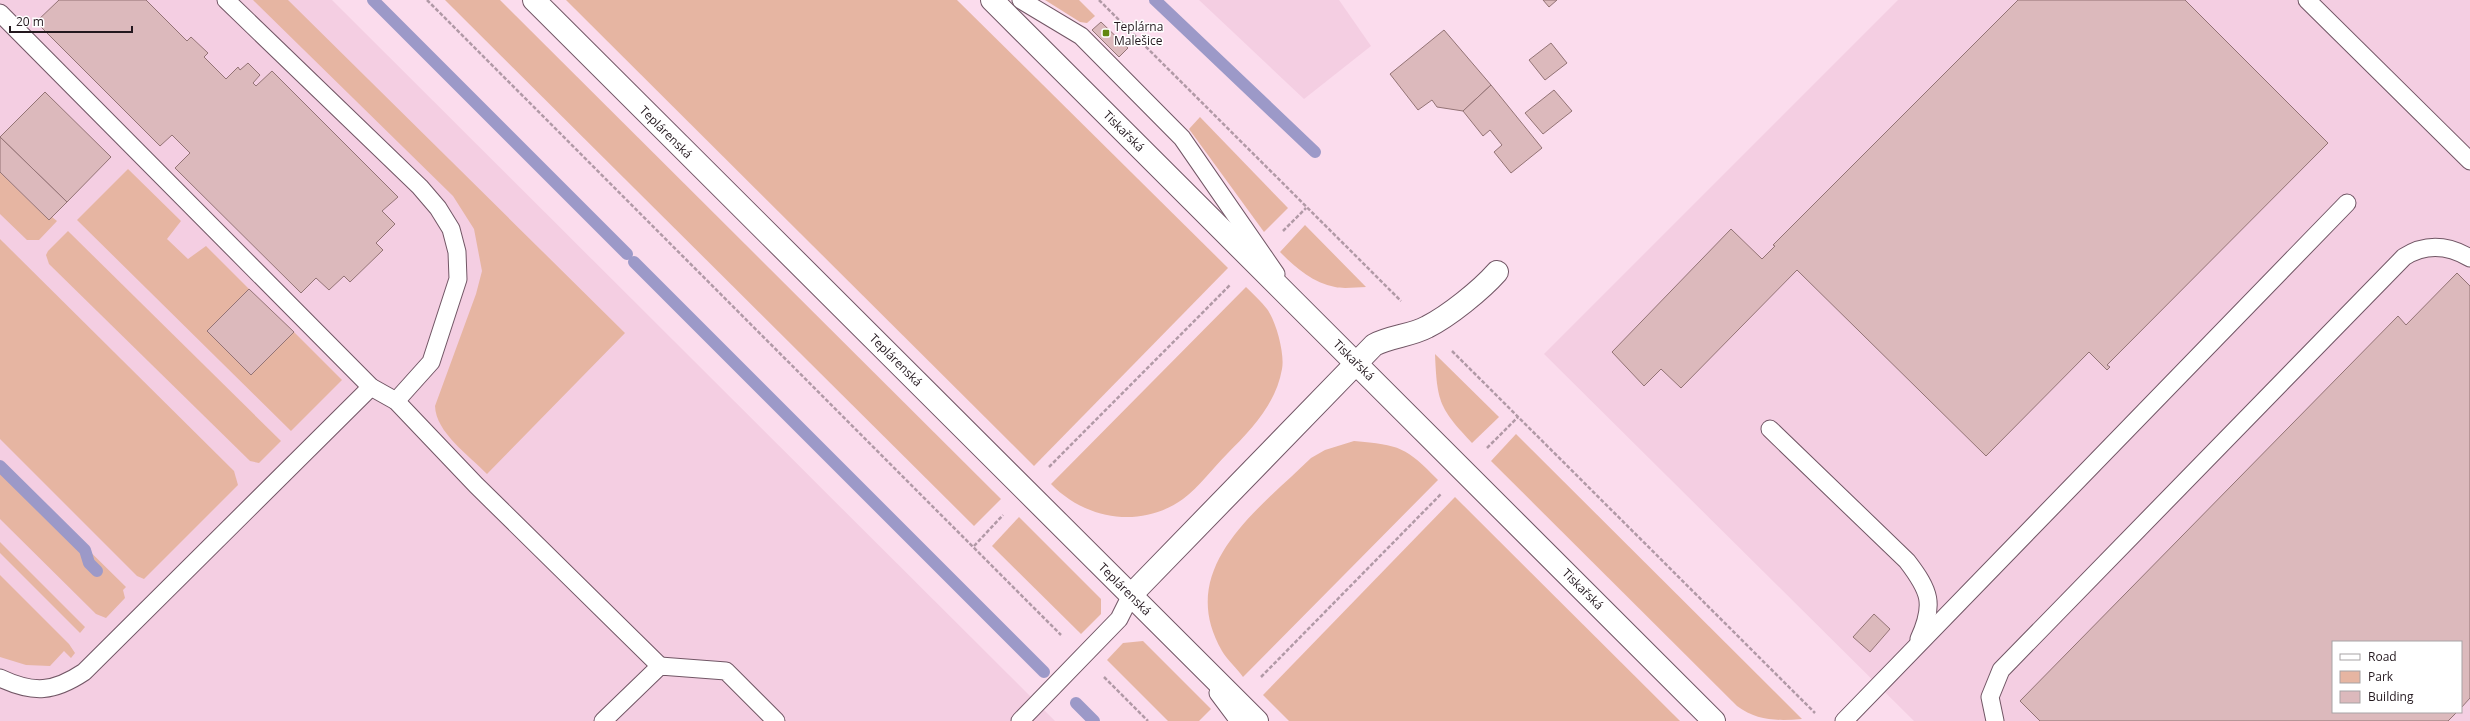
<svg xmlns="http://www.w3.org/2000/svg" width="2470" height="721" font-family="'Open Sans',sans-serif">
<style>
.built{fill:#f4cee2;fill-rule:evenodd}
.green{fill:#e6b5a2}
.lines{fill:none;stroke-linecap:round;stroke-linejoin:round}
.stream{stroke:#9c99c8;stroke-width:12}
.building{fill:#dcb9bc;stroke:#937375}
.lane-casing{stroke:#715665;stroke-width:19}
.street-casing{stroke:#715665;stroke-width:24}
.secondary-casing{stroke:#715665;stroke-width:24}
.path{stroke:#b199a6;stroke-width:2.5;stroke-dasharray:4 2;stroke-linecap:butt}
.lane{stroke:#fff;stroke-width:17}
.street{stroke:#fff;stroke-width:22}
.secondary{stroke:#fff;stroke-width:22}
.poi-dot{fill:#60870e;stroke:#fff;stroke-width:1.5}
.labels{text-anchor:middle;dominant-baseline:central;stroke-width:3;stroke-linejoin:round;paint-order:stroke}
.poi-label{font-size:12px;fill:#23181e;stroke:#fff;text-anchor:start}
.street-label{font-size:12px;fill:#23181e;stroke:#fff}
</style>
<rect width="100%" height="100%" fill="#fbdced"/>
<g class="built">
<polygon points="0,0 332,0 1055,721 0,721"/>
<polygon points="1199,0 1339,0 1371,46 1304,99"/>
<path d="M1898 0H2470V721H1914L1544 354ZM2333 642H2461V712H2333Z"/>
</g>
<g class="green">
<path d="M253 0H288L625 333 487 474C469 455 436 433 435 406L476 294 482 271 474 229 453 196Z"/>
<polygon points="445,0 500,0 1001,499 974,526"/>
<polygon points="566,0 957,0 1228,268 1034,466"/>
<polygon points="1045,0 1079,0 1095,16 1087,23 1080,22"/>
<polygon points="1200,117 1288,208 1264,232 1189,129"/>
<polygon points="128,169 181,221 167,239 188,259 206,246 249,289 208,331 251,374 294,332 342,380 291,431 77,220"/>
<polygon points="0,172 49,220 52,217 57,221 39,240 27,240 0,214"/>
<path d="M1305 225 1366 287C1357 287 1344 289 1335 287 1313 283 1295 267 1280 252Z"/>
<polygon points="68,231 281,441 259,463 250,461 49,264 46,255 48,251"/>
<polygon points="0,239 234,471 238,485 144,579 137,576 0,439"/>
<path d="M1246 287C1253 294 1261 301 1267 309 1276 321 1285 354 1282 369 1276 404 1251 430 1227 454 1213 468 1199 487 1183 499 1141 529 1086 520 1051 484Z"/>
<path d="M1435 354 1499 417 1472 443C1439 408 1437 402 1435 354Z"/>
<path d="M1516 434 1802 719C1777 721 1757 721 1737 706L1491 461Z"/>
<path d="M1354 441C1400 445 1406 447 1438 480L1243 677C1237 668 1227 660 1222 651 1174 568 1258 510 1311 458L1325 450Z"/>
<polygon points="0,463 126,587 123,590 125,598 106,618 96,614 0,519"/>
<polygon points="1455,497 1680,721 1289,721 1263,695"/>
<polygon points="1019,517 1101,599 1101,614 1081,634 992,546"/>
<polygon points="0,542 85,627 80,633 0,553"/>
<polygon points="0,575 69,644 75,653 71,658 64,651 50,666 26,665 0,657"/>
<polygon points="1143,641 1211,709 1199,721 1168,721 1107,660 1123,643"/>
</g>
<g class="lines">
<g class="stream">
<polyline points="373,0 627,254"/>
<polyline points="1155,0 1315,152"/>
<polyline points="634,262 1044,672"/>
<polyline points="0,466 85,550 89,563 97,571"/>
<polyline points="1076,703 1094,721"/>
</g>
</g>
<g class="building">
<polygon points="59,0 146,0 187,41 191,37 208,53 204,57 226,79 238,67 240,70 248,63 260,75 253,83 256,86 272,71 398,197 382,211 395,224 376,243 383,250 350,282 344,276 329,290 316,278 301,293 175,168 190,153 172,135 160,146 36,22"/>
<polygon points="1543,0 1557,0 1549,7"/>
<polygon points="2018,0 2185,0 2328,143 2107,365 2110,367 2107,370 2089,352 1986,456 1797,270 1681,388 1661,369 1644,386 1612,352 1731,229 1762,259 1775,246 1773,245"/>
<polygon points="1101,22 1128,48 1119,57 1092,30"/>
<polygon points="1444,30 1491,85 1463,111 1437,107 1432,100 1418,110 1390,74"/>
<polygon points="1551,43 1567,63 1545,80 1529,60"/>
<polygon points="1491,85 1542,148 1511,173 1494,152 1502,145 1490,130 1483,136 1463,111"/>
<polygon points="1554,90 1572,111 1543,134 1525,113"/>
<polygon points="45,92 111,157 67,202 0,137"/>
<polygon points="0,137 67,202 49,220 0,172"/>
<polygon points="2457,273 2470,286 2470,698 2461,708 2461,642 2333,642 2333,712 2457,712 2448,721 2040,721 2020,701 2398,316 2406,325"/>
<polygon points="249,289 294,332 251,375 207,331"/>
<polygon points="1874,614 1890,629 1870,652 1853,637"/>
</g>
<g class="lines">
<defs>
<g id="lane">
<polyline points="226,0 420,187 438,208 451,229 457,252 458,279 431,362 396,401"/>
<polyline points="1021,0 1081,36 1182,138 1276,274"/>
<polyline points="2307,0 2470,161"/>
<polyline points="0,13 371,387 396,401 476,485 660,666"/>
<path d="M1770 429 1907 561C1930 591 1935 604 1919 639"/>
<path d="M0 678C34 694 54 692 84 672L371 387"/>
<polyline points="1218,693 1239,721"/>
<polyline points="603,721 660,666 726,671 776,721"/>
<polyline points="1020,721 1119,619 1131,595"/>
<polyline points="1844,721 2347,203"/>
<path d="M1995 721 1990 697 2001 670 2404 257C2426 243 2448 245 2470 258"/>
</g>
<path id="street" d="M1131 595 1374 345C1391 336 1410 336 1427 327 1449 316 1481 290 1497 272"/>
<g id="secondary">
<polyline points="534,0 1257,721"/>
<polyline points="992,0 1714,721"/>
</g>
</defs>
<use href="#lane" class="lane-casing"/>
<use href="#street" class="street-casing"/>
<use href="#secondary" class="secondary-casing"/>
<g class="path">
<polyline points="427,0 1061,635"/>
<polyline points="1099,0 1401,301"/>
<polyline points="1283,231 1306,208"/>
<polyline points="1452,351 1815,713"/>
<polyline points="1487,448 1518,417"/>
<polyline points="1049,467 1230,285"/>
<polyline points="974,546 1003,515"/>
<polyline points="1104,677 1148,721"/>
<polyline points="1261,677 1441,494"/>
</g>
<use href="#lane" class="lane"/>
<use href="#street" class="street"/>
<use href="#secondary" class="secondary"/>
</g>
<rect class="poi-dot" x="1102" y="29" width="8" height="8" rx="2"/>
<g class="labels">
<g class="poi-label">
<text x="1114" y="26">Teplárna<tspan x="1114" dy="14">Malešice</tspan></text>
</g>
<g class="street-label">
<text transform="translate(1124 131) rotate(45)">Tiskařská</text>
<text transform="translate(666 132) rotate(45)">Teplárenská</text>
<text transform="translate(896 360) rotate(45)">Teplárenská</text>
<text transform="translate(1354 360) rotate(45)">Tiskařská</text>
<text transform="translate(1125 589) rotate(45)">Teplárenská</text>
<text transform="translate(1583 589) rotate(45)">Tiskařská</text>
</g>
</g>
<rect x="2332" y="641" width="130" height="72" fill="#ffffff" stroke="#a7a3a5"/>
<rect x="2340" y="654" width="20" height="6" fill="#ffffff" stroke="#a7a3a5"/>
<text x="2368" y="661" font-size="12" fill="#23181e">Road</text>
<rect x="2340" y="671" width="20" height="12" fill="#e6b5a2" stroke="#a7a3a5"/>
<text x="2368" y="681" font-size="12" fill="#23181e">Park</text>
<rect x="2340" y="691" width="20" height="12" fill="#dcb9bc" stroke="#a7a3a5"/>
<text x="2368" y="701" font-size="12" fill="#23181e">Building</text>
<path d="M10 26v6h122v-6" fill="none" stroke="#23181e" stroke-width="2"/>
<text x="16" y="26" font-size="12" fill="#23181e" stroke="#ffffff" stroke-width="3" paint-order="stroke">20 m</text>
</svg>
